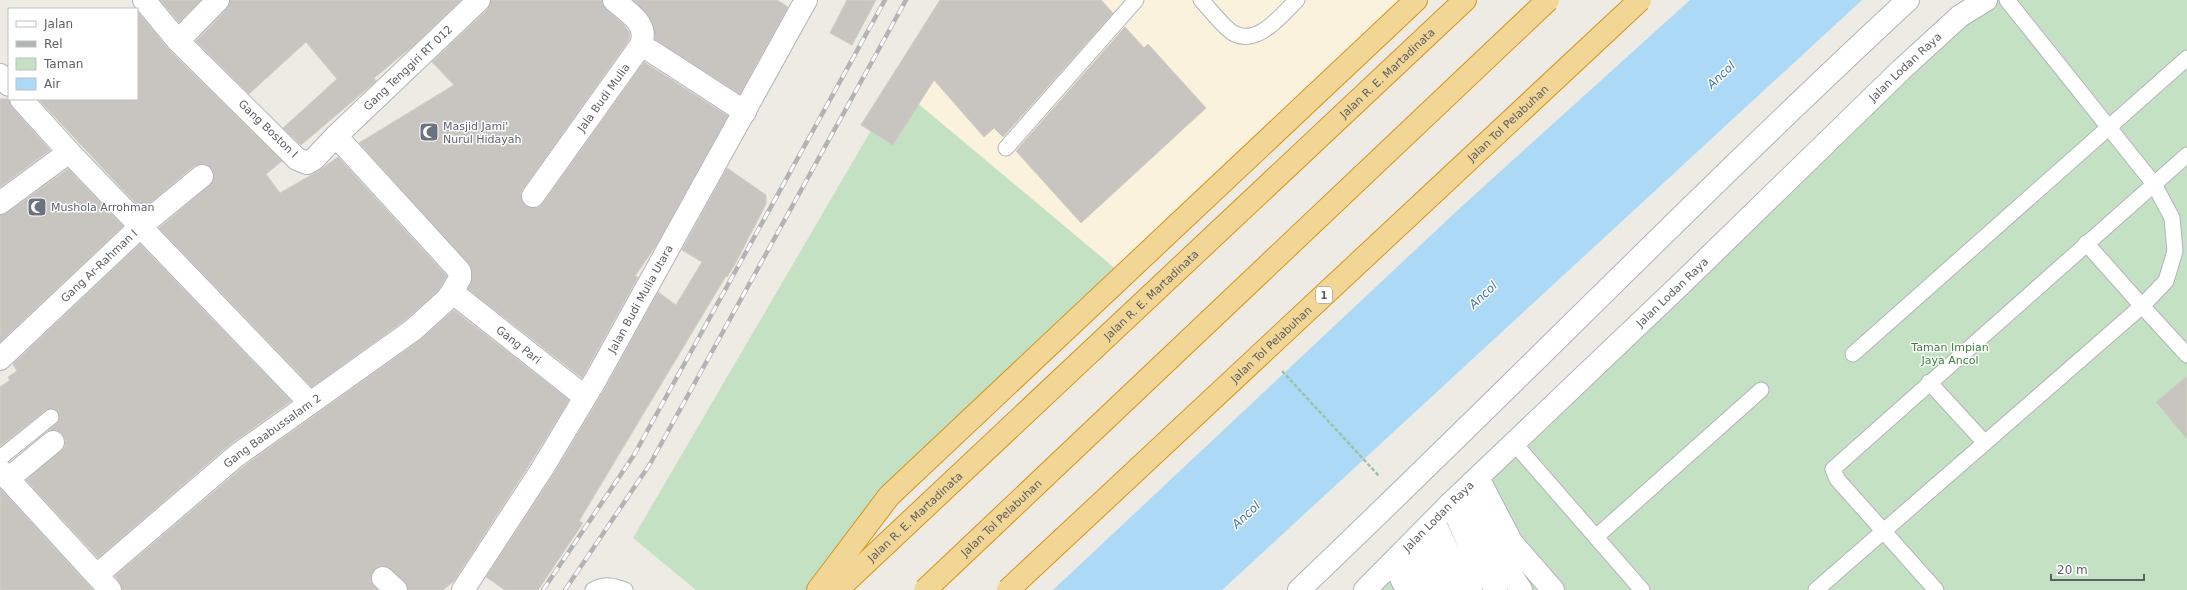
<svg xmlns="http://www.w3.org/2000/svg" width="2187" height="590" font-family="'DejaVu Sans',sans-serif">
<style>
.commercial{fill:#faf2dc}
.green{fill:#c4e2c3}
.water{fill:#abd9f6}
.building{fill:#c8c5c0;stroke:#d1ccc3}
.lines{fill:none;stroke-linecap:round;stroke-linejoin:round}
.lane-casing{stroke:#b1b4b8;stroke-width:17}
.street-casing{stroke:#b1b4b8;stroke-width:24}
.secondary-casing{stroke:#b0b3b8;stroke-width:24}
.highway-casing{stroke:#da9317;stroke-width:24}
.path{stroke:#9cc3a6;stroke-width:2.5;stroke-dasharray:4 2;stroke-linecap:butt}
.lane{stroke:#fff;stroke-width:15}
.street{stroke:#fff;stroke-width:22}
.secondary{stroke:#fff;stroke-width:22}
.highway{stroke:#f2d696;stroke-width:22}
.rail-casing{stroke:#b2b3b3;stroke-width:4.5}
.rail{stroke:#fff;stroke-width:3;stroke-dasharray:9;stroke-linecap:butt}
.highway-bridge-casing{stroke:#da9317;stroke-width:24;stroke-linecap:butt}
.highway-bridge{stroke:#f2d696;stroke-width:22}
.labels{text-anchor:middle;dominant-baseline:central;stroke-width:3;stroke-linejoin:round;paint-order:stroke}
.shield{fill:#fff;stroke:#8d8f92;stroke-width:1}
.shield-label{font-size:10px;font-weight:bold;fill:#5c5f63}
.street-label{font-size:11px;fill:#5c5f63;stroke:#fff}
.worship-label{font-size:11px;fill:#5b616d;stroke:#fff;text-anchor:start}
.park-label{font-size:11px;fill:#3e803e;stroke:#fff}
.water-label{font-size:12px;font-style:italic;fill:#47759e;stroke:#fff}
</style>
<rect width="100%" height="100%" fill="#edebe4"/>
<polygon class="commercial" points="947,0 1416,0 1124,276 897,86"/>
<g class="green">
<polygon points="1986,0 2187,0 2187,590 1365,590"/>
<polygon points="897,86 1124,276 937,452 818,590 696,590 633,538"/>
</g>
<polygon class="water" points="1690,0 1862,0 1222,590 1053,590 1460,208"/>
<g class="building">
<polygon points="160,0 201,0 179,22"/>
<polygon points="230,0 461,0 414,45 374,78 376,81 368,88 301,145 283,128 337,79 306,42 249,94 196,41 227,9"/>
<polygon points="491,0 602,0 606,9 623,24 630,33 629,40 523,189 521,194 522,201 526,206 538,208 543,203 644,62 728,116 657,244 635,276 638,277 582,378 468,289 472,278 469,264 359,143 454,85 432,62 488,9"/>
<polygon points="633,0 777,0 788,7 740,94 655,40 651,20"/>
<polygon points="847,0 876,0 852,45 830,33"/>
<polygon points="940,0 1101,0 1113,13 1003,137 994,128 984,137 934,80 893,145 861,125"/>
<polygon points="137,11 169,50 282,161 266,174 280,193 320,170 338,157 447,276 437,292 405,320 312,387 159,228 210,185 214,174 211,168 206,164 194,166 142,210 38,99 137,99"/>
<polygon points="1125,27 1144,48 1148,44 1206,108 1081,223 1016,151"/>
<polygon points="0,99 9,99 12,107 50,150 0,187"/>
<polygon points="727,168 766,195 766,204 734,266 727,277 726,276 579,521 583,523 538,590 505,590 486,577 553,475 607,385 658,292 676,305 702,262 682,250"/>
<polygon points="68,169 123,226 0,342 0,215 7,213"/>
<polygon points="140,244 291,401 228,446 98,558 26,480 65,447 65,440 62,434 57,430 48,431 59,421 58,412 54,409 46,410 0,446 0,387 10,380 8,377 17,371 13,364"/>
<polygon points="454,310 569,400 531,462 454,581 443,590 408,590 404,581 385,566 379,566 371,575 371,582 378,590 122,590 119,582 115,576 244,466 420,340"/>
<polygon points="2187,376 2187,439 2156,402"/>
<polygon points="0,488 93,590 0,590"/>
</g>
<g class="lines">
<defs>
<g id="lane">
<path d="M1201 0C1210 9 1223 27 1233 33 1258 47 1282 14 1297 0"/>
<polyline points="2007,0 2154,184 2172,218 2175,251 2166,281 2142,306 2187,355"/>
<polyline points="1006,148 1136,0"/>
<polyline points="1853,354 2187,58"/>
<polyline points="1929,382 1985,443"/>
<polyline points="1514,443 1642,590"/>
<polyline points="0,458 51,417"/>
<polyline points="1596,537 1761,390"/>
<path d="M593 590C604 584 613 585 625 590"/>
<polyline points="1816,590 2142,306 2086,243"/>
<polyline points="1936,590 1837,479 1833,469 2187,155"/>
</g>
<g id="street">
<polyline points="178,41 218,0"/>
<polyline points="651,51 745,112"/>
<polyline points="0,75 9,85"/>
<polyline points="21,99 69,152 310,403"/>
<path id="s1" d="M336 136 479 0"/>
<path id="s2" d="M533 196 641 45C649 23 629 14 614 0"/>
<polyline points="0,203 69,152"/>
<path id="s3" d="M452 292 585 397"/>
<path id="s4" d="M0 359 140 227 202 176"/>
<polyline points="0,470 110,590"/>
<polyline points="1478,478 1512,543 1553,590"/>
<polyline points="8,479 53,442"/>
<polyline points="1464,491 1482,530 1521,590"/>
<polyline points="1451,503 1469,545 1496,590"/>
<polyline points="1434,521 1448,552 1471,590"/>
<polyline points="1422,534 1437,570 1451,590"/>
<polyline points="1408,547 1427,590"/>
<polyline points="1393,562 1407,590"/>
<path id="s5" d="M97 575 236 456 413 330 446 300 452 292 460 278V272L454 265 336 136 314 159 307 163 297 159 178 41 144 0"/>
<polyline points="383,578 396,590"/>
<path id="s6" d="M463 590 542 469 596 379 806 0"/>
</g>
<g id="secondary">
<path d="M1299 590C1504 395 1701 192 1908 0"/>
<path id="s7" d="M1365 590 1451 503 1682 283 1901 70 1960 16 1986 0"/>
</g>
<g id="highway">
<polyline points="818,590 889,496 1416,0"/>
<path id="s8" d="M837 590 1465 0"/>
</g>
</defs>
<use href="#lane" class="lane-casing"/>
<use href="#street" class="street-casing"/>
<use href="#secondary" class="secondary-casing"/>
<use href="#highway" class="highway-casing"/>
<polyline class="path" points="1282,371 1379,476"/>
<use href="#lane" class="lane"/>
<use href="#street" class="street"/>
<use href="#secondary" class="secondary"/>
<use href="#highway" class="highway"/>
<defs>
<g id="rail">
<polyline points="543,590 634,455 885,0"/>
<polyline points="565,590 650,464 906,0"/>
</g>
</defs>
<use href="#rail" class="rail-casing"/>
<use href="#rail" class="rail"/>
<defs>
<g id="highway-bridge">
<path id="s9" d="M925 590 1548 0"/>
<path id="s10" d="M1008 590 1640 0"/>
</g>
</defs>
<use href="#highway-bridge" class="highway-bridge-casing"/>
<use href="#highway-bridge" class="highway-bridge"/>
</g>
<defs>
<symbol id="mosque-square" viewBox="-11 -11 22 22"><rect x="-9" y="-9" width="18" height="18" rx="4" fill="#6b7280" stroke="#fff"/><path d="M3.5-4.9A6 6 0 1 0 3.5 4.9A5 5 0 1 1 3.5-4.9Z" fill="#fff"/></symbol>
</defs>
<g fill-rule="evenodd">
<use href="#mosque-square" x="418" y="121" width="22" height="22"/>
<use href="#mosque-square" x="26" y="196" width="22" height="22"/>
</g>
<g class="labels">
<rect class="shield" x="1316" y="287" width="16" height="16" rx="3"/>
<g class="shield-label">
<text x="1324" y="295">1</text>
</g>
<g class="street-label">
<text stroke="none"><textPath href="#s7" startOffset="752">Jalan Lodan Raya</textPath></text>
<text stroke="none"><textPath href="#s1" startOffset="99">Gang Tenggiri RT 012</textPath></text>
<text stroke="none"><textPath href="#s8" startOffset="755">Jalan R. E. Martadinata</textPath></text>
<text stroke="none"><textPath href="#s2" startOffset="121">Jala Budi Mulia</textPath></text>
<text stroke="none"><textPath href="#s10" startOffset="684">Jalan Tol Pelabuhan</textPath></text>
<text transform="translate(268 129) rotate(44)">Gang Boston I</text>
<text stroke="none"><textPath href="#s4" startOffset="136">Gang Ar-Rahman I</textPath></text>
<text stroke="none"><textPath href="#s7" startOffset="428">Jalan Lodan Raya</textPath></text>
<text stroke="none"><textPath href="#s8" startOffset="431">Jalan R. E. Martadinata</textPath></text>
<text stroke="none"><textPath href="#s6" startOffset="341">Jalan Budi Mulia Utara</textPath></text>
<text stroke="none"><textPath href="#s10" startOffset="360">Jalan Tol Pelabuhan</textPath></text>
<text stroke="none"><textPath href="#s3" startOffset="85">Gang Pari</textPath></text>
<text stroke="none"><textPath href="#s5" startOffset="227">Gang Baabussalam 2</textPath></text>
<text stroke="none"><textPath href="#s7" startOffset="104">Jalan Lodan Raya</textPath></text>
<text stroke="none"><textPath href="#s8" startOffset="107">Jalan R. E. Martadinata</textPath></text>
<text stroke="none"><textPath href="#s9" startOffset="105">Jalan Tol Pelabuhan</textPath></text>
</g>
<g class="worship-label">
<text x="443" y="126">Masjid Jami'<tspan x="443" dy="13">Nurul Hidayah</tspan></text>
<text x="51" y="207">Mushola Arrohman</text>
</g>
<g class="park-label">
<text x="1950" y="347">Taman Impian<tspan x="1950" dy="13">Jaya Ancol</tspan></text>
</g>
<g class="water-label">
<text transform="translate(1721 75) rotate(-43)">Ancol</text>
<text transform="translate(1483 295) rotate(-43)">Ancol</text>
<text transform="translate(1246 515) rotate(-43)">Ancol</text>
</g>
</g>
<rect x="8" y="8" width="130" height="92" fill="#ffffff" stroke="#bebfc1"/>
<rect x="16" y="21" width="20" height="6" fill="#ffffff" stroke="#bebfc1"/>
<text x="44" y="28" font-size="12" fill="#5c5f63">Jalan</text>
<rect x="16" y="41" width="20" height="6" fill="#b2b3b3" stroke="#bebfc1"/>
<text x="44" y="48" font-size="12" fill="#5c5f63">Rel</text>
<rect x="16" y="58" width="20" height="12" fill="#c4e2c3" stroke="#bebfc1"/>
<text x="44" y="68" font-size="12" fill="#5c5f63">Taman</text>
<rect x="16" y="78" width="20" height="12" fill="#abd9f6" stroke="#bebfc1"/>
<text x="44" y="88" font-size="12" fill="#5c5f63">Air</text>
<path d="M2051 574v6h93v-6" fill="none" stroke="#5c5f63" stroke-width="2"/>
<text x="2057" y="574" font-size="12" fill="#5c5f63" stroke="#ffffff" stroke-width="3" paint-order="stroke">20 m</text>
</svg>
